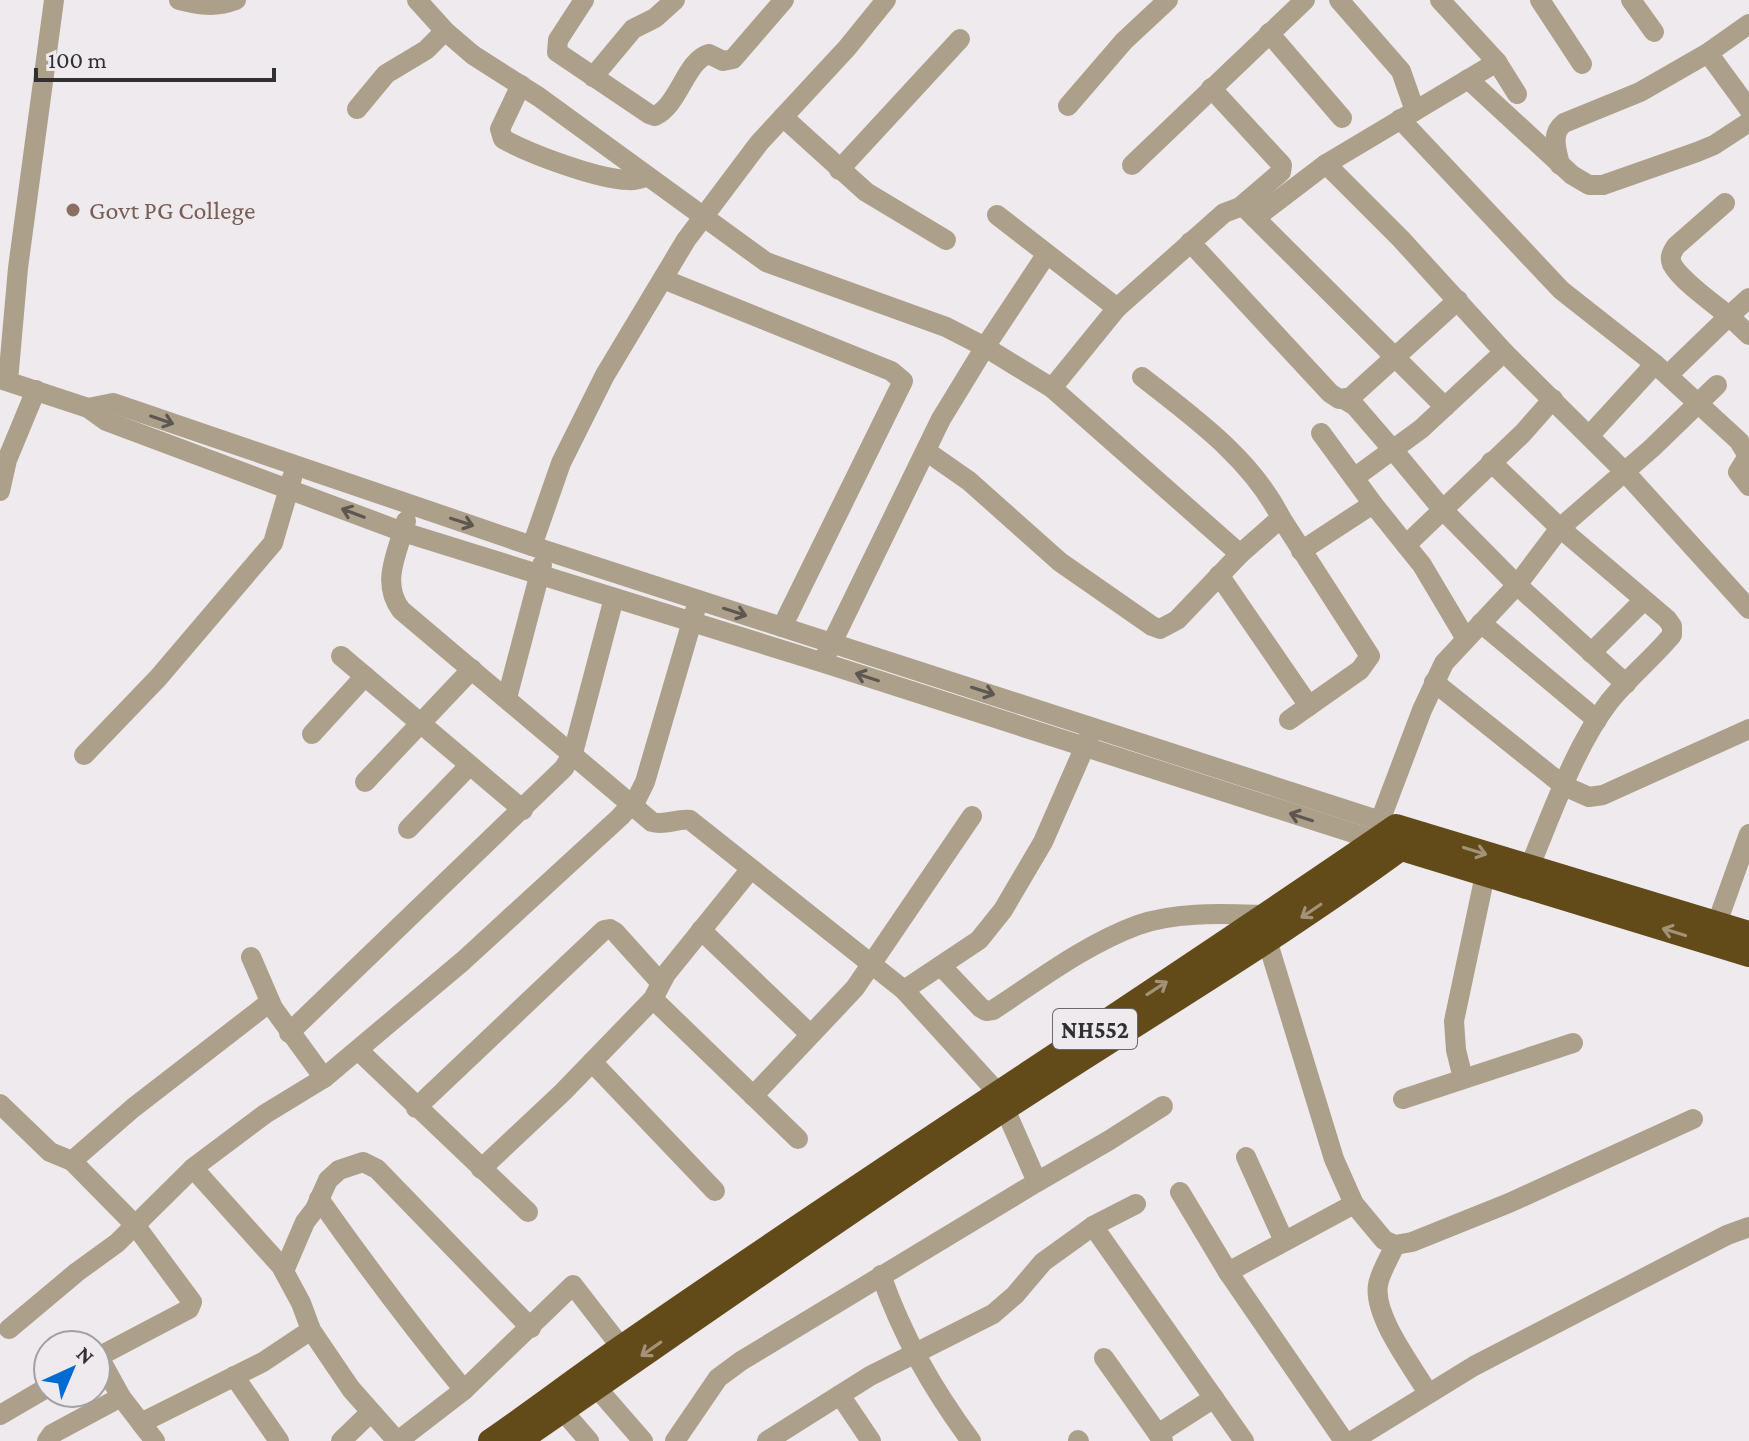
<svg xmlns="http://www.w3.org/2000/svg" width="1749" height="1441" font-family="'Crimson Pro',serif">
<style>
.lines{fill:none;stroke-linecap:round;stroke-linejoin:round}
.minor{stroke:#aca08b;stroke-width:20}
.highway{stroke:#634a19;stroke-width:24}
.oneway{stroke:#5c5750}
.oneway2{stroke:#a29279}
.education-dot{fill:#8d6e63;stroke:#eeeaee;stroke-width:3}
.labels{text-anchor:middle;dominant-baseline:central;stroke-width:8;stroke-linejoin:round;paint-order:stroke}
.shield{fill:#eeeaee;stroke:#6a686a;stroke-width:2}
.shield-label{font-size:24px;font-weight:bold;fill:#313031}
.education-label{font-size:26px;fill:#785e54;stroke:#eeeaee;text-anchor:start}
</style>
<rect width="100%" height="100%" fill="#eeeaee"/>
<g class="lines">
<g class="minor">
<path d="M179 0C200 5 215 8 236 0"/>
<path d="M417 0 445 31 473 55 539 97 766 262 946 327 985 347 1052 388 1240 554 1281 518C1252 459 1193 417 1142 377"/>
<path d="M584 0 558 40 557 52 649 114 655 116C679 105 686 60 709 54L723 61 733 59 784 0"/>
<polyline points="1339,0 1401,71 1415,111"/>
<polyline points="1440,0 1497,62 1517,94"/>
<polyline points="1540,0 1582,64"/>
<polyline points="1631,0 1654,32"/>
<polyline points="1269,33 1342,118"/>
<polyline points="1708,53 1749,109"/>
<polyline points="593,77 633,29 655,18 675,0"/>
<polyline points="1468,79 1572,175 1589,185 1603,185 1697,152 1714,145 1749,122"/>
<path d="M521 85 500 129 503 139C530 154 597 179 628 180 634 181 640 179 646 177"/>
<polyline points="1211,88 1282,165 1281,172 1240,207"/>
<polyline points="1068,106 1124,41 1168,0"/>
<polyline points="357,109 386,74 426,50 445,31"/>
<polyline points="783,117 866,192 946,240"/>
<polyline points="1400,119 1561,290 1655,364 1739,441 1748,456 1738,472 1749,486"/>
<polyline points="1326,164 1401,239 1504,352 1625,472 1749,609"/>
<polyline points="1132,165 1305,0"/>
<path d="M1560 165C1557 150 1550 134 1564 123L1640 92 1708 53 1749 24"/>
<polyline points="839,170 960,39"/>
<polyline points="997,215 1117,308"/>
<polyline points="1255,218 1326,164 1497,62"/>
<polyline points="1190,242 1330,393 1339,399 1351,397 1458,300"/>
<polyline points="663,279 891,371 903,381 782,627"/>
<polyline points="1749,298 1729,316 1749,335"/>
<path d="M1668 375 1729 316C1714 304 1680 280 1672 264 1669 257 1672 252 1676 246L1725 203"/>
<polyline points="0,379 88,408 106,421 403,532 824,663 1375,840"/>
<polyline points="8,381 18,268 54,0"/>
<polyline points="1052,388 1117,308 1224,213 1240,207 1246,209 1445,407"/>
<polyline points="1345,400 1355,406 1393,450 1392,453"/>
<polyline points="88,408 113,403 532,546 1396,826"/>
<polyline points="1321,433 1373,504 1422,565 1466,639"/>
<polyline points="1589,436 1655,364"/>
<polyline points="926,451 969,481 1060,562 1152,626 1160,629 1177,620 1240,554"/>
<polyline points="1394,451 1442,509 1517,585 1626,684"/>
<path d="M1491 462 1560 528 1667 619 1672 626V635C1653 658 1628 678 1609 702 1574 748 1552 814 1529 868"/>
<polyline points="1354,478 1421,429 1504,352"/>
<polyline points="0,491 7,460 36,390"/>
<polyline points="1281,518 1370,656 1360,670 1289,720"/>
<path d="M406 521C398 552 380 582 401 610L652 822C666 826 677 818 690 820L904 990 998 1093"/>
<polyline points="1406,545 1523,433 1553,399"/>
<polyline points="532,546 561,463 605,375 686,240 759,143 847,48 886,0"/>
<polyline points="1301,551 1373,504"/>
<polyline points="1219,575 1309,706"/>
<polyline points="1481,623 1597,720"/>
<polyline points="1591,653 1644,600"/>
<polyline points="826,655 941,419 985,347 1046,255"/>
<polyline points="341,656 523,810"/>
<polyline points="1434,682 1564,786 1589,797 1603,795 1749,729"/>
<polyline points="507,698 542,565"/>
<polyline points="312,734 365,676"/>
<polyline points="84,755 158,678 273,543 292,478"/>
<polyline points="365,782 472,669"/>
<polyline points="1380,821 1422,710 1444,663 1517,585 1560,528 1652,448 1717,385"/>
<polyline points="408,829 469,766"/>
<polyline points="1717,923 1749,834"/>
<polyline points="701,930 810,1034"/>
<polyline points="1267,940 1334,1159 1354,1204 1384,1240 1395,1245 1412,1242 1509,1203 1693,1119"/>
<path d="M941 966 981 1008 986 1011 993 1010C1039 980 1086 944 1138 925 1177 911 1226 914 1267 915"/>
<polyline points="904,990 979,940 1003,910 1043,842 1089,737"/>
<polyline points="653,999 798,1139"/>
<polyline points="289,1033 564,768 573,753 614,598"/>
<polyline points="358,1050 528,1212"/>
<polyline points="592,1062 715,1191"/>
<polyline points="324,1078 463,961 620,817 637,798 645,782 695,611"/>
<polyline points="1463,1078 1456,1050 1454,1021 1485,875"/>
<polyline points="753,1096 855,988 972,816"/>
<polyline points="1403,1099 1573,1043"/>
<polyline points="0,1104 50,1152 72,1161 133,1108 270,1002"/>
<polyline points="416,1108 604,930 610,929 615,932 660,982"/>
<polyline points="1246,1157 1284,1241"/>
<polyline points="72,1161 135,1225 192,1302 189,1309 96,1358"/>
<polyline points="193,1168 265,1114 324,1078 273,1008 251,957"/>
<polyline points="481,1169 563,1092 653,999 666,974 750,870"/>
<polyline points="1037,1182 1108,1141 1163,1106"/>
<polyline points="1180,1192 1228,1272 1344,1441"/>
<path d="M319 1199C365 1264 413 1328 464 1390"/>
<polyline points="1093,1226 1244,1441"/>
<path d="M1395 1245C1390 1257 1380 1272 1378 1285 1373 1316 1412 1366 1428 1393"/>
<polyline points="284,1271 305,1222 315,1209 328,1180 339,1170 363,1162 377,1169 531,1328"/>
<polyline points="1228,1272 1354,1204"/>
<path d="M881 1275C903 1337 932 1388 971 1441"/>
<polyline points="9,1329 77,1272 117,1243 193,1168 281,1266 301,1303 311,1330 351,1389 397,1441"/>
<polyline points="99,1357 121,1397 141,1423"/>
<polyline points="1104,1358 1163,1441"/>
<polyline points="234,1376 279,1441"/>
<polyline points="596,1387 643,1441"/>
<polyline points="840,1395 871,1441"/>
<polyline points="563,1411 589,1441"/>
<polyline points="0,1415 48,1387"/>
<polyline points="1158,1434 1214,1398"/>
<polyline points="1078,1440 1079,1441"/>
<polyline points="47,1441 52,1434 121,1397"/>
<polyline points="155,1441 141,1423 263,1362 311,1330"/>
<polyline points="341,1441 371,1412"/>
<polyline points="398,1441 464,1390 573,1285 621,1347"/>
<polyline points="675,1441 718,1378 741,1361 1037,1182 1005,1109"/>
<polyline points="767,1441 870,1376 993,1314 1015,1295 1043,1262 1093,1226 1136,1204"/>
<polyline points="1352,1441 1474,1366 1727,1235 1749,1227"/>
</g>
<g class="highway">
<polyline points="1392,846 1749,955"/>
<path d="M490 1441C535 1410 578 1377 623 1346 878 1169 1140 1002 1396 826L1749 933"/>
<path d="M519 1441C682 1329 843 1215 1008 1107 1145 1017 1289 933 1421 834"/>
</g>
</g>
<defs><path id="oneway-shaft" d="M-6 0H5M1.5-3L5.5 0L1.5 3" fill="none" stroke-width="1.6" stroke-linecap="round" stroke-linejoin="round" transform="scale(2)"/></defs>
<g class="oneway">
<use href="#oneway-shaft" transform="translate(162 420) rotate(19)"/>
<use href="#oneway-shaft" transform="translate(353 513) rotate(-159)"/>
<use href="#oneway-shaft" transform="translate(462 522) rotate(18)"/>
<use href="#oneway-shaft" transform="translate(735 612) rotate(18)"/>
<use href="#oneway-shaft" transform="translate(867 677) rotate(-162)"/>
<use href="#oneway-shaft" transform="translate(983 691) rotate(18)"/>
<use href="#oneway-shaft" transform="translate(1301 817) rotate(-162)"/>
</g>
<g class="oneway2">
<use href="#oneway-shaft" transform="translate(1475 851) rotate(17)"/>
<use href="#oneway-shaft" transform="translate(1311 911) rotate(146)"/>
<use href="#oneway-shaft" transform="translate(1674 932) rotate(-163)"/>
<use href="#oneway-shaft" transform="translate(1157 988) rotate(-33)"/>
<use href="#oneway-shaft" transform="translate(651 1349) rotate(145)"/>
</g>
<circle class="education-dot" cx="73" cy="210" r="8"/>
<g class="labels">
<rect class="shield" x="1053" y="1009" width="84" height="40" rx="6"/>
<g class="shield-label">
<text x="1095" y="1029">NH552</text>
</g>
<g class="education-label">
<text x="89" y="210">Govt PG College</text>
</g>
</g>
<g transform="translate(72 1369) rotate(44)"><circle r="38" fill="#eeeaee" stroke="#a2a0a2" stroke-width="2"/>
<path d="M0-6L14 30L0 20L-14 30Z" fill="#006bd3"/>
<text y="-12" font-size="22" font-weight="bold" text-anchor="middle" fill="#313031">N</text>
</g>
<path d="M36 68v12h238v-12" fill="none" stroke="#313031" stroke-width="4"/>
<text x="48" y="68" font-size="24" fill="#313031" stroke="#eeeaee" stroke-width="6" paint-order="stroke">100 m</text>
</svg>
